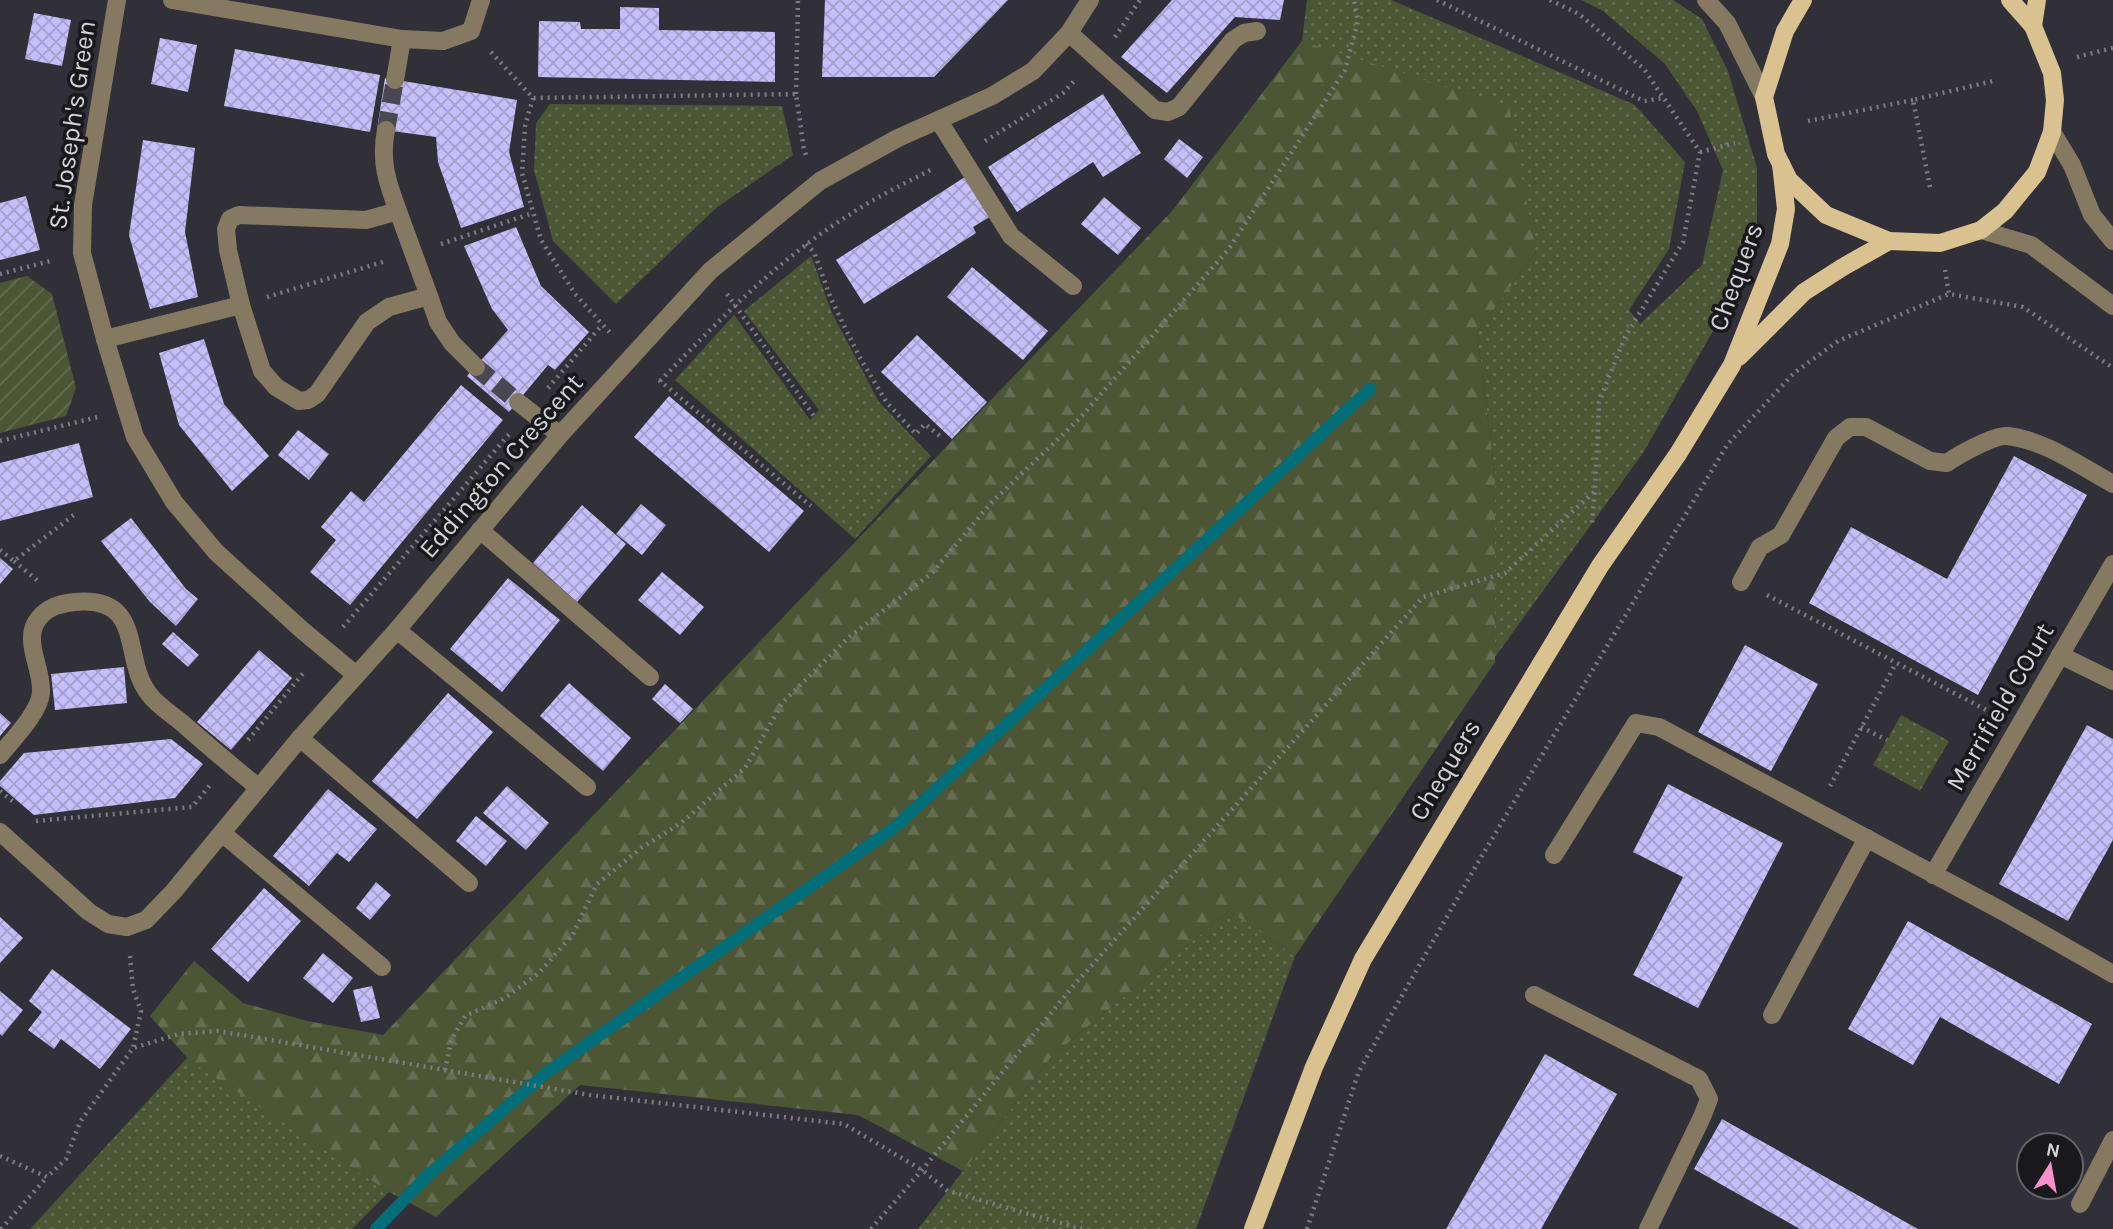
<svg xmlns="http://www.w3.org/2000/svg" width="2113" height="1229" font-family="Karla,sans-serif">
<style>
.grass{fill:url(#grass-dots)}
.forest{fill:url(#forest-firs)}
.garden{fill:url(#garden-furrows)}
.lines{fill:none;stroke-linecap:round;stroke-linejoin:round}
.stream{stroke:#006f7a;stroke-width:12}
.building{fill:url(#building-cross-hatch)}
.minor-tunnel{stroke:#494850;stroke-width:18;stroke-dasharray:18 9;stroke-linecap:butt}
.path{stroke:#7d7c82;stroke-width:4.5;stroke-dasharray:2 5;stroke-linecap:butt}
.minor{stroke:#857a61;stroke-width:18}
.major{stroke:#d9c28f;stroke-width:18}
.labels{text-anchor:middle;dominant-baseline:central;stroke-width:7;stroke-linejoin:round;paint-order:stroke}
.street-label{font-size:26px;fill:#d3d2d7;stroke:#19181c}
</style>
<defs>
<pattern id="grass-dots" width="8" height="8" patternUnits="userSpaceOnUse" patternTransform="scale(1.75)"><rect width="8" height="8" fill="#4c5635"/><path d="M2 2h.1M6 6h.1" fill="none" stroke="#656d52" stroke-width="1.8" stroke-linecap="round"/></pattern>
<pattern id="forest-firs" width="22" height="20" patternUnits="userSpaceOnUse" patternTransform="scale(1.75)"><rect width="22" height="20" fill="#4c5635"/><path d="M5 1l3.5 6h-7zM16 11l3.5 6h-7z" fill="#656d52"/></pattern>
<pattern id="garden-furrows" width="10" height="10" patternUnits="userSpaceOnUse" patternTransform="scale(1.75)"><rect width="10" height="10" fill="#4c5635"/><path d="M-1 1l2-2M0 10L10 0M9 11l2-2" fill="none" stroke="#656d52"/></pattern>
<pattern id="building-cross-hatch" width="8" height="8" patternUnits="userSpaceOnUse" patternTransform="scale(1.75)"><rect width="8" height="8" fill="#c6befb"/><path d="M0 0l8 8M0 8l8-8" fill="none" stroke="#a49ecc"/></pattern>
</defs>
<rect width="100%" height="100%" fill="#313038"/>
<g class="grass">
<polygon points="1307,0 1391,0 1499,46 1635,105 1685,162 1669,249 1629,310 1640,324 1702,265 1723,170 1697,111 1665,64 1603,11 1581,0 1673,0 1702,19 1728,71 1757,168 1757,234 1713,331 1643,453 1495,657 1495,475 1477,332 1536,252 1302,41"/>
<polygon points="550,104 782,106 793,155 716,208 616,304 553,241 534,170 536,123"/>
<polygon points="811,256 832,313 879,402 931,456 855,539 675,380 734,315 810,420 819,410 744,311"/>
<polygon points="1901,715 1949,741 1920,791 1873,765"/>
<polygon points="1229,911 1295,956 1196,1229 918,1229 1053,1055"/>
<polygon points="187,1058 389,1192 352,1229 30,1229"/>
</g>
<polygon class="forest" points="1302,41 1509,107 1536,252 1477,332 1495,475 1495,662 1295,956 1229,911 1053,1055 963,1171 858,1115 580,1085 436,1217 389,1192 190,1061 150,1016 194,961 243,1003 307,1021 383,1035 1173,210"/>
<polygon class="garden" points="27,276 52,294 76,388 66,416 0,433 0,283"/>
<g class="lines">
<polyline class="stream" points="376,1229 427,1176 546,1073 895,827 1370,389"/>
</g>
<g class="building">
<polygon points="825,0 1008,0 934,77 822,77"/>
<polygon points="1172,0 1284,0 1280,20 1235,17 1167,93 1121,57"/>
<polygon points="620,7 659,8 659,30 775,32 775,82 538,77 539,21 580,22 581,29 620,29"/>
<polygon points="34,13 71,20 62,66 25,59"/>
<polygon points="160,38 197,45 188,92 151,84"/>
<polygon points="235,49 380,75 370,132 224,106"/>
<polygon points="385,78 517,100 509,152 524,207 461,228 438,162 436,137 377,129"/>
<polygon points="1103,94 1141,153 1103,177 1093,162 1017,212 988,167"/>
<polygon points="1179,139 1203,157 1187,178 1164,159"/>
<polygon points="143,140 195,148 185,232 198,297 150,309 129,235"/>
<polygon points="968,175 993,215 973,227 976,233 864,304 836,260"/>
<polygon points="26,196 40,250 0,260 0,203"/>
<polygon points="1104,197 1141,228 1118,255 1081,224"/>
<polygon points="516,227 541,286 589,332 555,370 548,365 509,412 467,376 508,330 492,309 464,246"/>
<polygon points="972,267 1048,331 1023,360 947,297"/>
<polygon points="917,335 987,402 952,439 881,372"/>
<polygon points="204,339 224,404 269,456 232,491 179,425 159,353"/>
<polygon points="461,385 503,420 350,605 310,572 336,540 321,527 351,491 364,502"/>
<polygon points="669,396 804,511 769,552 634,437"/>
<polygon points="298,430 329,454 309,480 278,455"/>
<polygon points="79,443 93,497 0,521 0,463"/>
<polygon points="2014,456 2087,495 1978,695 1809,603 1851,527 1947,579"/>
<polygon points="641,504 666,525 642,555 616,534"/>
<polygon points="582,505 626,544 577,602 533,563"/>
<polygon points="131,518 186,589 198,599 176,626 150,602 101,541"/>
<polygon points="0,558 13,569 0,584"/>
<polygon points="662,572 704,607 680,635 638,600"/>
<polygon points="508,578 560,620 502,692 450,649"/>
<polygon points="173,632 199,655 188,667 162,644"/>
<polygon points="1745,645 1818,684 1771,771 1698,732"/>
<polygon points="259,650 292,678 231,750 197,722"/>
<polygon points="124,667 127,703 55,710 51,674"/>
<polygon points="569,683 631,738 603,771 540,716"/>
<polygon points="665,684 693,709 680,723 652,699"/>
<polygon points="448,693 493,732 417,819 372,781"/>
<polygon points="0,713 11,723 0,736"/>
<polygon points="2087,725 2113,739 2113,840 2068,921 1999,884"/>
<polygon points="171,739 203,764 175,798 34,815 0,786 0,781 24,753"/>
<polygon points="1668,784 1783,843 1698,1008 1633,975 1683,877 1633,852"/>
<polygon points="507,786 549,823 526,850 483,813"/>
<polygon points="328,789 377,829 349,862 337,853 309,886 273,856"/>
<polygon points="476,816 507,841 486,866 456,841"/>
<polygon points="376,882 391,895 370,920 356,908"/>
<polygon points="264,888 301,921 248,982 211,949"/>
<polygon points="0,917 23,938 0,963"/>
<polygon points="1908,921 2092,1024 2059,1084 1940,1017 1913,1065 1848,1029"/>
<polygon points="323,953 353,978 333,1003 303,978"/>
<polygon points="52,969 131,1029 100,1069 61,1039 54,1049 28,1030 42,1012 29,1001"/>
<polygon points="372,986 380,1018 361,1022 353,990"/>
<polygon points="0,991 23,1010 2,1036 0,1034"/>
<polygon points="1545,1054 1617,1094 1541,1229 1446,1229"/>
<polygon points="1722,1119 1918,1229 1800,1229 1694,1169"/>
</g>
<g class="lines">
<g class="minor-tunnel">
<polyline points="386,130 395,80"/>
<polyline points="476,367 518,402"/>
</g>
<g class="path">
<polyline points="1437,0 1644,101 1664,98"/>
<polyline points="1550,0 1579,14 1644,69 1700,152 1683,242 1625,337 1599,402 1595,491 1592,523"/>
<polyline points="1115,37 1140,0"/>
<polyline points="491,52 533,98 796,94 804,150 806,155"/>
<polyline points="2077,57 2113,48"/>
<polyline points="796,94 798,0"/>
<polyline points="533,98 525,126 522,173 541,240 575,294 612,335"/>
<polyline points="1808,121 1913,100"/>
<polyline points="985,141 1063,93 1076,79"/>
<polyline points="1700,152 1735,143"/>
<polyline points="1930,187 1913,100 1997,80"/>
<polyline points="441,244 533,213"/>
<polyline points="806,244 814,252 831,299 859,356 887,403 916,434 925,424 941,437"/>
<polyline points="1945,270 1949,294"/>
<polyline points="0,274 54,260"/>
<polyline points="727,294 814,416"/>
<polyline points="267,297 386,261"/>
<polyline points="659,380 811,506"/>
<path d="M660 381C719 320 777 260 849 215 876 197 906 183 934 168"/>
<polyline points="548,388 602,325"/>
<polyline points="0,441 98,417"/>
<polyline points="0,550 14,561 75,514"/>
<polyline points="14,561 38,581"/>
<polyline points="1767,595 1992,713"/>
<polyline points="343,627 511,432"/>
<polyline points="1861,727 1887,740"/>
<polyline points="248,740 305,671"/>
<polyline points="1830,786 1896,663"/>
<polyline points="0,791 16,804"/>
<polyline points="36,821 192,807 211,784"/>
<polyline points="130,956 133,989 141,1011 133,1048"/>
<polyline points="445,1070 451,1041 465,1016 505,998 539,973 573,934 597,884 641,848 681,823 745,768 783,702 848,638 933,572 991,503 1078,420 1228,250 1345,70 1358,21 1354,0"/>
<polyline points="0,1156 47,1177 66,1159 80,1122 133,1048 179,1034 218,1031 590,1095 844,1124 922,1170 948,1191 1082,1229"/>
<polyline points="1,1229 47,1177"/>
<polyline points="871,1229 922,1170 1074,985 1423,597 1505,573 1595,491"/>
<polyline points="1307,1229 1359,1071 1477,864 1727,445 1794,373 1838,341 1949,294 2023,307 2113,368"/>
</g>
<g class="minor">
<polyline points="117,0 83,205 82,253 105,339 135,437 174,502 216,552 302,630 356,675"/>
<polyline points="172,0 402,39 443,41 471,31 481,0"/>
<polyline points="1706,0 1727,23 1764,97"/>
<polyline points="1069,33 1155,110 1168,112 1179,107 1233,40 1244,33 1257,31"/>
<polyline points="395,80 402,39"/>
<polyline points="939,121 1011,236 1073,286"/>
<path d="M386 130C380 161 387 182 398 211L366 220 239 215 230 219 226 229 228 250 241 305 262 371 276 387 299 401 308 400 317 394 367 322 389 307 429 296 398 211"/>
<polyline points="2052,132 2072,165 2092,215 2113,241"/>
<polyline points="1981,230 2031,245 2113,306"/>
<polyline points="429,296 438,322 452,343 476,367"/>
<polyline points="105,339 241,305"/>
<polyline points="518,402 560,435"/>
<polyline points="480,530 650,677"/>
<path d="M1741 582 1760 547 1781 535 1836 438 1850 427H1866L1930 461 1947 463C1958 455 1994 435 2007 436 2045 440 2080 466 2113 484"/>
<polyline points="397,630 587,787"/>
<polyline points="2060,655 2113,681"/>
<polyline points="300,738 469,883"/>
<path d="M0 755C13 739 39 713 41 693 43 672 25 644 35 624 44 608 57 604 75 602 146 596 121 659 149 694 157 705 171 714 181 722 207 745 233 767 259 788"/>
<polyline points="0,832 89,912 108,924 127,927 146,920 173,892 300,738 397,630 560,435 710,271 820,181 898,138 992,96 1033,71 1069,33 1090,0"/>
<polyline points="222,833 382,967"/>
<polyline points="1554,855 1636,723 1659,727 2004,912 2113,974"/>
<polyline points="1933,875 2113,564"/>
<polyline points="1534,995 1699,1079 1709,1099 1702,1117 1648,1229"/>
<polyline points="1772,1015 1867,838"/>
<polyline points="2080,1204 2113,1140"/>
</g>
<g class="major">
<polyline points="1803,0 1785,31 1764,97 1776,154 1789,180 1826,215 1889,241 1940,243 1981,230 2005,211 2037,172 2052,132 2055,100 2052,73 2033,26 2010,0"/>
<polyline points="2033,26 2037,0"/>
<polyline points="1739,357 1804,292 1843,267 1889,241"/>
<polyline points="1253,1229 1314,1067 1363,959 1600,566 1678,454 1732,365 1780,244 1786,209 1781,164"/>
</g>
</g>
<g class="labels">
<g class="street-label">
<text transform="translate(72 125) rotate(-82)">St. Joseph's Green</text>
<text transform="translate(1736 277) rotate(-70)">Chequers</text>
<text transform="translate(501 466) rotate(-49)">Eddington Crescent</text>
<text transform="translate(2000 707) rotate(-60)">Merrifield COurt</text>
<text transform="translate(1445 770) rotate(-59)">Chequers</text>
</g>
</g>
<g transform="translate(2050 1166) rotate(11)"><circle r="33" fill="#19181c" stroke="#636267" stroke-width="2"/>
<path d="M0-5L12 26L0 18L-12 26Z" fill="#f890cb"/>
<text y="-10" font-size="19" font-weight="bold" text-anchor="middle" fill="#d3d2d7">N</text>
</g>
</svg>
